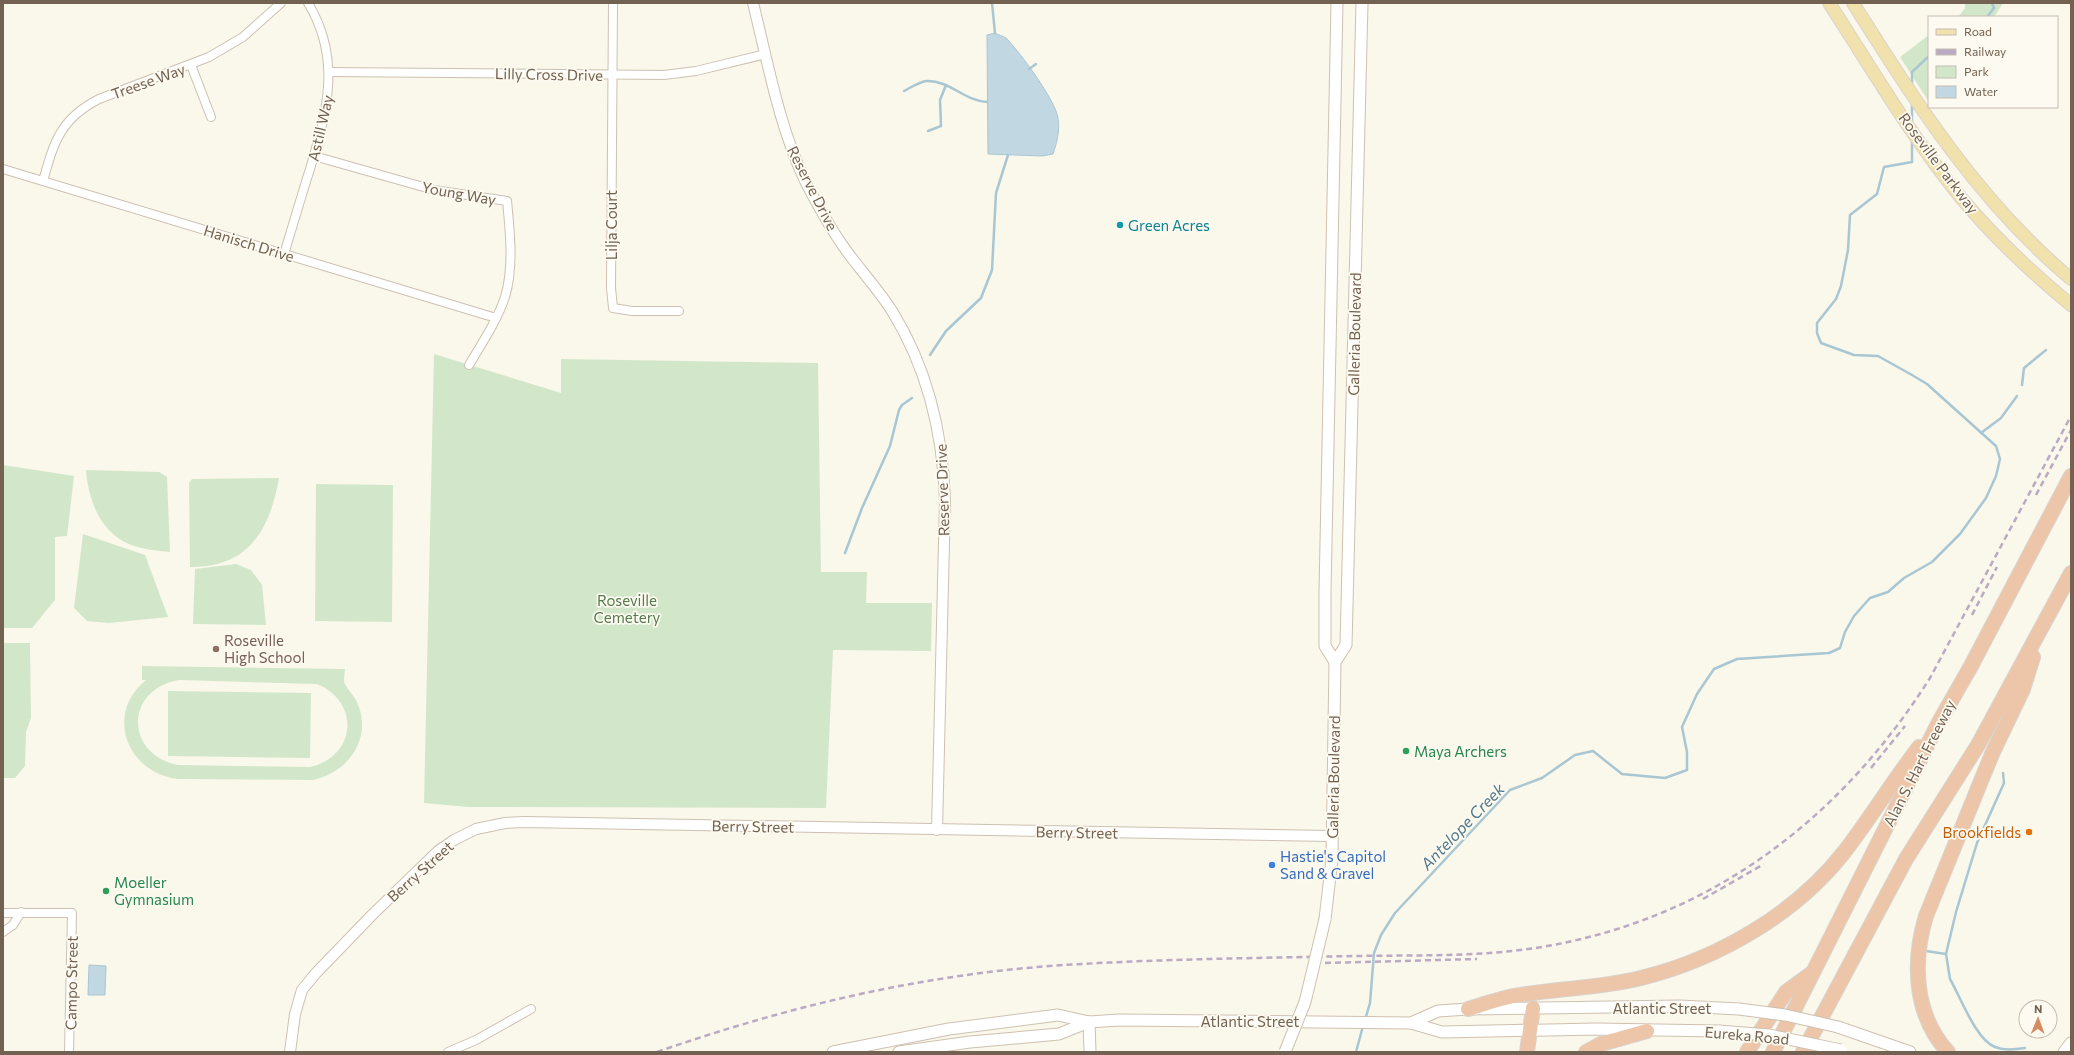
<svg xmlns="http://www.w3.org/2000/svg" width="2074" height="1055" font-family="Commissioner,sans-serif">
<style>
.green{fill:#d2e7ca;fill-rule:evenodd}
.water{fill:#c1d8e2;stroke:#a9c6d3}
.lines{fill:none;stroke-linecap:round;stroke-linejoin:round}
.stream{stroke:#a9c6d3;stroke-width:2.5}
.minor-casing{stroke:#ccc1b2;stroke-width:10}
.tertiary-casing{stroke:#ccc1b2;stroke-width:12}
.secondary-casing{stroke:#cec1b0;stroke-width:13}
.primary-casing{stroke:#d8d3ce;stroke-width:14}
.motorway-casing{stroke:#d8d3ce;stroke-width:16}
.minor{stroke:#fff;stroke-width:8}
.tertiary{stroke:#fff;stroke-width:10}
.secondary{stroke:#fff;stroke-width:11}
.primary{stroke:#f1e1ac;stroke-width:12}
.motorway{stroke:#edc5a9;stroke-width:14}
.rail{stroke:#bbaac4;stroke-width:2.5;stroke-dasharray:6 4;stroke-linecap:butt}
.secondary-bridge-casing{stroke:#cec1b0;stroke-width:13;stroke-linecap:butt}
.secondary-bridge{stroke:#fff;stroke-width:11}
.culture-dot{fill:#0f9aa8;stroke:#fdfaf1;stroke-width:1.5}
.education-dot{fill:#8d6e63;stroke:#fdfaf1;stroke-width:1.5}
.leisure-dot{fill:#2e9e5b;stroke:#fdfaf1;stroke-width:1.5}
.food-dot{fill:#e8710a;stroke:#fdfaf1;stroke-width:1.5}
.shop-dot{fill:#3f7fe0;stroke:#fdfaf1;stroke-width:1.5}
.labels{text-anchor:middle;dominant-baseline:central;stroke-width:3.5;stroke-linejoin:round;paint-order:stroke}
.street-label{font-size:15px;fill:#736251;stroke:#fdfaf1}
.culture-label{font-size:15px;fill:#0d838f;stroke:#fdfaf1;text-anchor:start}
.park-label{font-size:15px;fill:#547c4d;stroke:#fdfaf1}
.education-label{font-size:15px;fill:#785e54;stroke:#fdfaf1;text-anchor:start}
.leisure-label{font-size:15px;fill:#27864d;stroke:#fdfaf1;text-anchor:start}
.food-label{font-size:15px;fill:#c56008;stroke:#fdfaf1;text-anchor:end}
.shop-label{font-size:15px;fill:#366cbe;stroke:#fdfaf1;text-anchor:start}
.water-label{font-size:16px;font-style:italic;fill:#50788a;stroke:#fdfaf1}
</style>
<rect width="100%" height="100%" fill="#faf7eb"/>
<g class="green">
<polygon points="1965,3 2003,3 1994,17 1952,17 1959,16 1965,8"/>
<polygon points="1929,35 1929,102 1900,57"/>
<polygon points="434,354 561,393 561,359 818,363 821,572 867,572 866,603 932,603 931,651 833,650 826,808 468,807 424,803"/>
<polygon points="3,465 74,476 67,536 55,537 55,600 32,628 3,628"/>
<path d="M86 470 159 472 167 477 170 552C157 551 143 549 131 545 100 533 88 499 86 470Z"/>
<path d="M279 478C270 529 249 568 190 567L189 483 192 479Z"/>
<polygon points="316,484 393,485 392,622 315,621"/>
<polygon points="83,534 145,555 168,617 109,623 87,621 74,608"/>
<polygon points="236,564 251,570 262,585 266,625 193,624 195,569"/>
<polygon points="3,643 30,643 31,718 26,732 25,766 15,778 3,778"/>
<path d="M142 666 345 669C345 673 343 681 345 684 349 692 356 697 359 707 371 742 346 773 313 780L178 779C127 773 104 714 146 680H142ZM179 680 317 684C361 702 356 757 310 767L178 765C124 754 125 689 179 680Z"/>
<polygon points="168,691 311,693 310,758 168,756"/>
</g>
<g class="water">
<path d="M995 33C998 35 1003 36 1006 38 1019 51 1056 101 1058 118 1060 131 1057 142 1053 154L1042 156 988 154 987 35Z"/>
<polygon points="89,965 106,966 105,995 88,995"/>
</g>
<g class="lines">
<g class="stream">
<polyline points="992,3 995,33"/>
<polyline points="1987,17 1994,8 1992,3"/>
<polyline points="1029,69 1036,64"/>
<polyline points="1912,84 1912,72 1929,56"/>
<path d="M904 91C910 88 919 82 926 81 950 80 964 101 987 102"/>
<polyline points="1912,101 1912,122"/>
<polyline points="928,131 941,126 940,100 946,85"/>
<polyline points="930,355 946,331 981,298 992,270 996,193 1008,155"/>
<polyline points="2022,385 2024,368 2046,350"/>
<polyline points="1981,433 2001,418 2017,396"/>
<polyline points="845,553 862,508 890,446 899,410 902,405 912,398"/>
<path d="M2003 773 2004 783 1977 843 1956 912 1946 954 1950 979C1960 996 1976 1040 1995 1047 2005 1051 2015 1049 2025 1048"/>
<polyline points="1926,951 1946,954"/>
<polyline points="1365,1020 1370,1003 1374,953 1381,935 1395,913 1510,790 1542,778 1575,755 1593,751 1622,774 1665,778 1687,770 1687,752 1682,727 1697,694 1714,669 1737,659 1829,653 1840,648 1845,632 1854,616 1870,598 1888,592 1904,578 1932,562 1960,534 1986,498 1996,476 2000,459 1996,446 1927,384 1912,375 1878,356 1854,355 1821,343 1817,333 1817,323 1836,299 1841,286 1848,250 1850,215 1877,194 1884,167 1912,162 1912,139"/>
<polyline points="1356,1052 1363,1026"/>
</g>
<defs>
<g id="minor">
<polyline points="613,3 611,288 613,308 632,311 679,311"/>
<polyline points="191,65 211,117"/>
<polyline points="329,72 664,75 696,71 766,54"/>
<path d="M314 156 434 190 507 201C510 232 514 267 505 297 497 321 482 343 469 365"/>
<polyline points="3,169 496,318"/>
<path d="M43 181C54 142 60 119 99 99L209 57 243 37 281 3"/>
<path d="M284 254C293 225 301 197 310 169 327 111 342 59 308 3"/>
<polyline points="3,913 72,913 69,1052"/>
<polyline points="3,932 13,925 21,912"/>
<polyline points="448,1052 476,1040 531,1009"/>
</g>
<g id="tertiary">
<path d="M753 3C768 63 779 127 806 183 817 204 828 224 841 243 857 267 877 287 892 311 928 369 943 434 945 501L937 830"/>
<polyline points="290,1052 295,1014 302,990 316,973 373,914 438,851 454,840 476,829 505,823 525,822 1332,836"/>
</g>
<g id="secondary">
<polyline points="1335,662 1325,646 1325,592 1337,3"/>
<polyline points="1325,919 1332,859 1335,662 1346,645 1362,3"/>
<polyline points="1089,1022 1090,1052"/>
<polyline points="1411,1023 1438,1011 1468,1009 1680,1006 1739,1009"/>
<polyline points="1838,1027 1910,1052"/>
<polyline points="833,1052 949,1029 1058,1015 1089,1022 1119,1020 1411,1023 1442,1032 1596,1029 1719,1031"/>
<polyline points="899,1052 970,1042 1059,1034 1089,1022"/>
<polyline points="2064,1052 2071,1043"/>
</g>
<g id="primary">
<path d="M1829 3C1872 69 1912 138 1962 199 1995 238 2032 273 2071 305"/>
<path d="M1853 3C1917 104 1978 201 2071 279"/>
</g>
<g id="motorway">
<path d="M1468 1009C1482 1005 1495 1000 1509 997 1552 988 1598 989 1641 978 1718 959 1796 914 1845 851 1871 817 1893 781 1919 747"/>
<polyline points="1527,1052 1533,1008"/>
<polyline points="1586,1052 1601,1044 1647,1031"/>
<polyline points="1747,1052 1786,992 1812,973"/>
<polyline points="1773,1052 1939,722 1971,666 2071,476"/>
<polyline points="1803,1052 1906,859 1978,745 2071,573"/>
<path d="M1948 1052C1914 1015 1912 962 1926 916L1992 754 2023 689 2033 657"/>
</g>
</defs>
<use href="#minor" class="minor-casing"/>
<use href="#tertiary" class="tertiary-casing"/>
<use href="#secondary" class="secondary-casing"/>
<use href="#primary" class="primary-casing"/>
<use href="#motorway" class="motorway-casing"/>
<use href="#minor" class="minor"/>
<use href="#tertiary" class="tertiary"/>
<use href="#secondary" class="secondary"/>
<use href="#primary" class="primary"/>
<use href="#motorway" class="motorway"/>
<g class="rail">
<polyline points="2036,495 2071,430"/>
<polyline points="1972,615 1997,567"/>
<polyline points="1871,768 1905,726"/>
<polyline points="1703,899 1764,864"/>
<polyline points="1325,963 1477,959"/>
<path d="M657 1052C789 1006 924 974 1064 965 1161 959 1258 958 1355 956 1418 955 1481 957 1542 947 1710 919 1840 820 1930 678L2071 416"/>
</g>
<defs>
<g id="secondary-bridge">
<polyline points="1739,1009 1785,1015 1838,1027"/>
<polyline points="1719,1031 1769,1035 1841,1050"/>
<polyline points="1285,1052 1305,1002 1325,919"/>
</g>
</defs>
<use href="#secondary-bridge" class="secondary-bridge-casing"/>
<use href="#secondary-bridge" class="secondary-bridge"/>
</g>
<circle class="culture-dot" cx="1120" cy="225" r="4"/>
<circle class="education-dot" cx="216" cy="649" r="4"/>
<g class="leisure-dot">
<circle cx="1406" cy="751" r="4"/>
<circle cx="106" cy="891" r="4"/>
</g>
<circle class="food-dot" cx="2029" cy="832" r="4"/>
<circle class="shop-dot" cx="1272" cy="865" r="4"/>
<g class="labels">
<g class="street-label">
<text transform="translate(549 74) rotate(1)">Lilly Cross Drive</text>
<text transform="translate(148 81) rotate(-20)">Treese Way</text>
<text transform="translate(320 128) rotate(-77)">Astill Way</text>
<text transform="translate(1939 163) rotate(53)">Roseville Parkway</text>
<text transform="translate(813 188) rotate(63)">Reserve Drive</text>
<text transform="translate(459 193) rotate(10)">Young Way</text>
<text transform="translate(611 225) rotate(-90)">Lilja Court</text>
<text transform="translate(249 243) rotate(17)">Hanisch Drive</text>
<text transform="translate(1354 334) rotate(-89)">Galleria Boulevard</text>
<text transform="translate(942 490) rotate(-92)">Reserve Drive</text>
<text transform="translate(1919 763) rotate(-63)">Alan S. Hart Freeway</text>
<text transform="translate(1333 777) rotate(-89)">Galleria Boulevard</text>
<text transform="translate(753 826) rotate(1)">Berry Street</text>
<text transform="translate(1077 832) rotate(1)">Berry Street</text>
<text transform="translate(420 871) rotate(-42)">Berry Street</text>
<text transform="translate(71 983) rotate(-89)">Campo Street</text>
<text x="1662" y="1008">Atlantic Street</text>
<text x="1250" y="1021">Atlantic Street</text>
<text transform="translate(1747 1035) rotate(5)">Eureka Road</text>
</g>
<g class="culture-label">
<text x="1128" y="225">Green Acres</text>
</g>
<g class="park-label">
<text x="627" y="600">Roseville<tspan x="627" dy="17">Cemetery</tspan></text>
</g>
<g class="education-label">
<text x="224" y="640">Roseville<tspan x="224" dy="17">High School</tspan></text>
</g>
<g class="leisure-label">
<text x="1414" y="751">Maya Archers</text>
<text x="114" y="882">Moeller<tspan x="114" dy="17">Gymnasium</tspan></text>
</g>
<g class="food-label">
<text x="2021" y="832">Brookfields</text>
</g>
<g class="shop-label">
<text x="1280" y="856">Hastie's Capitol<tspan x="1280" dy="17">Sand &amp; Gravel</tspan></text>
</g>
<g class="water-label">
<text transform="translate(1462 826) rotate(-46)">Antelope Creek</text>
</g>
</g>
<rect width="2074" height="1055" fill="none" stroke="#736251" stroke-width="8"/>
<rect x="1928" y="16" width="130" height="92" fill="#fdfaf1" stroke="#c6bdb1"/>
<rect x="1936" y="29" width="20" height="6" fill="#f1e1ac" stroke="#c6bdb1"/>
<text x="1964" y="36" font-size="12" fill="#736251">Road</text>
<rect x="1936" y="49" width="20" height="6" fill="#bbaac4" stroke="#c6bdb1"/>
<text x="1964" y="56" font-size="12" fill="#736251">Railway</text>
<rect x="1936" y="66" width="20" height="12" fill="#d2e7ca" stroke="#c6bdb1"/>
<text x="1964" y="76" font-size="12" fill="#736251">Park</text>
<rect x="1936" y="86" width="20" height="12" fill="#c1d8e2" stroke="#c6bdb1"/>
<text x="1964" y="96" font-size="12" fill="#736251">Water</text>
<g transform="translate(2038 1019) rotate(1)"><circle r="19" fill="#fdfaf1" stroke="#c6bdb1"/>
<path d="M0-3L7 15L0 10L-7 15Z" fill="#d58b5f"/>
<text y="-6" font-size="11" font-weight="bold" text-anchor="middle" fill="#736251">N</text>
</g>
</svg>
